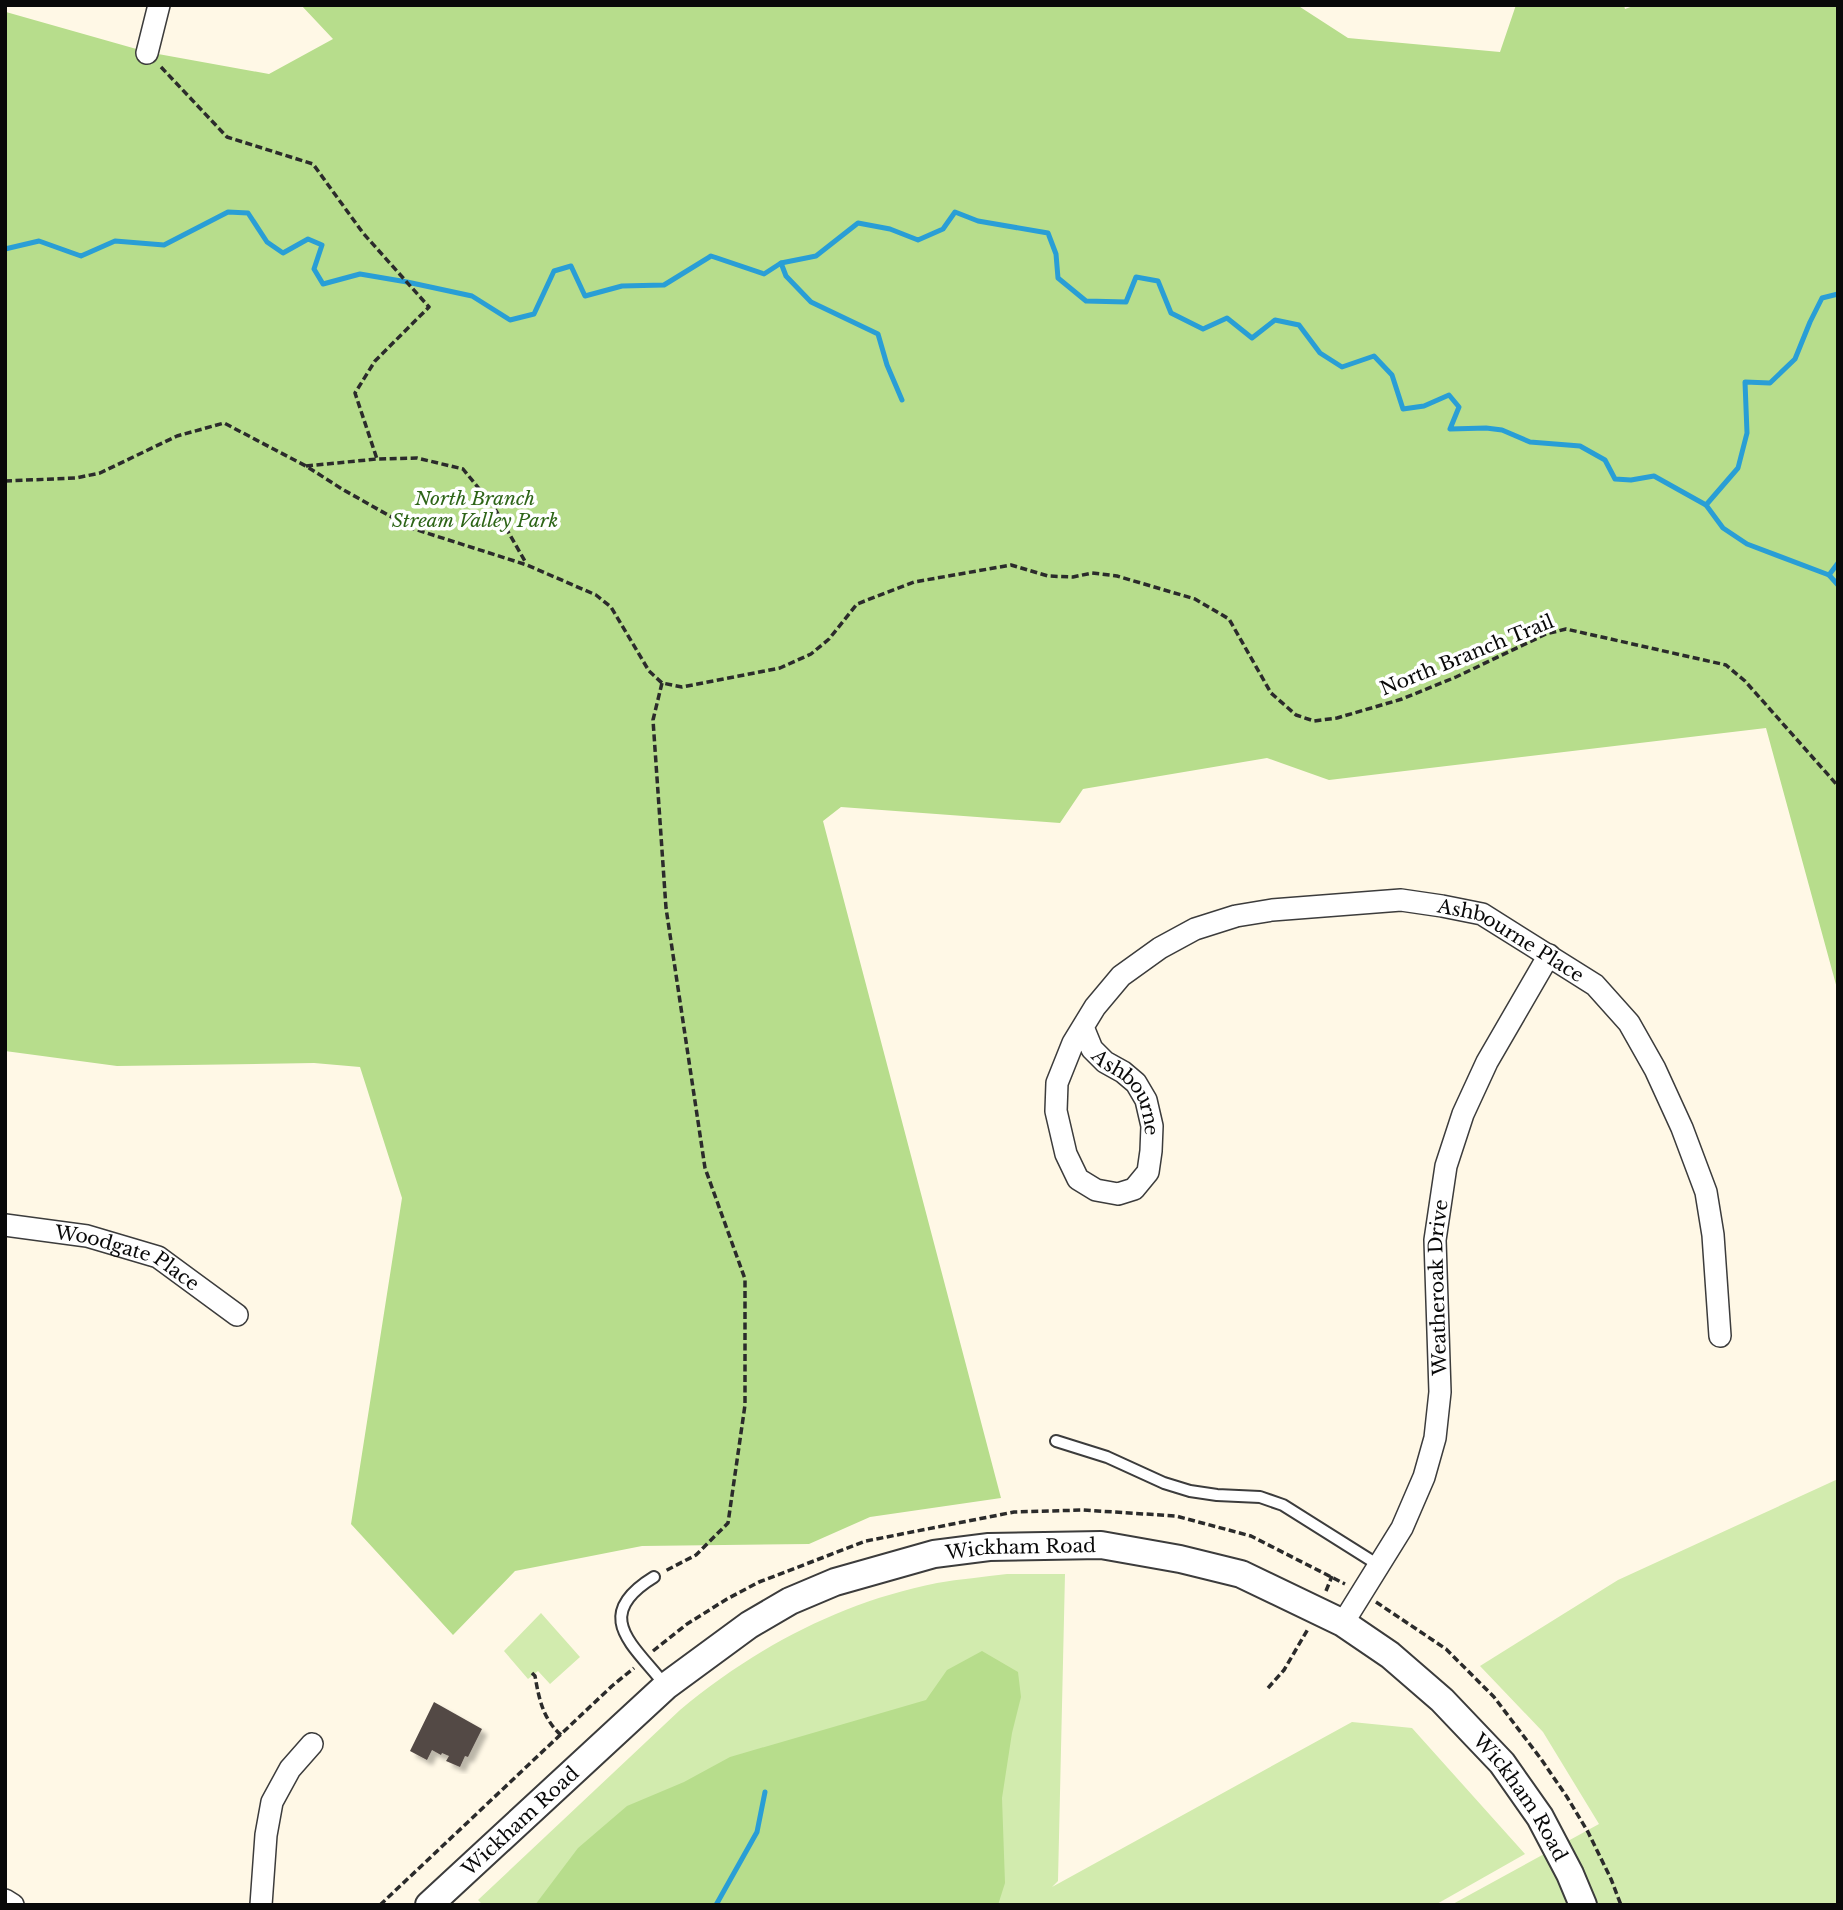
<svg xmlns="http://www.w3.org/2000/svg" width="1843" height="1910" font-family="'Libre Baskerville',serif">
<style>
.green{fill:#d2ebae}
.forest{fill:#b7dd8c}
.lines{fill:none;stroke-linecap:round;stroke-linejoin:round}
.stream{stroke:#299ed6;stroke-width:5}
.building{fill:#534945;filter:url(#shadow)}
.service-casing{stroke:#3c3c3c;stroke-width:14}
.minor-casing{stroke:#3c3c3c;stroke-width:24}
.tertiary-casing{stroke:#3c3c3c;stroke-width:30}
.path{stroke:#2b2b2b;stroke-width:3.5;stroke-dasharray:7 3.5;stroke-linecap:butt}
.service{stroke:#fff;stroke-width:10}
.minor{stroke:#fff;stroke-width:21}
.tertiary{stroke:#fff;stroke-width:26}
.labels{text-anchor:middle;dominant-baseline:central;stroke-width:7;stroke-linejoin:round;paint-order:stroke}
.park-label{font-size:19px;font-style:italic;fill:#2d6417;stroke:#fff}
.street-label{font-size:19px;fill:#090909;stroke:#fff}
</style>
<defs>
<filter id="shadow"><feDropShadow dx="5.5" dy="5.5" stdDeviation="2" flood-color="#0004"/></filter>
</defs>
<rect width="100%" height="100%" fill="#fff8e6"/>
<g class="green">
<polygon points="1838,1479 1838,1905 1451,1905 1599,1824 1543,1732 1480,1666 1618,1580"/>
<path d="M1007 1574H1065L1058 1881 1052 1887 1352 1722 1412 1728 1525 1854 1435 1905H483L478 1900 680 1710C754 1648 841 1602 937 1583 960 1579 984 1577 1007 1574Z"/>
<polygon points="541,1613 580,1657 550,1684 538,1671 528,1679 504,1651"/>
</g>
<g class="forest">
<polygon points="5,5 7,5 6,12 147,52 269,74 333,39 301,5 1297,5 1348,38 1500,52 1516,5 1624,5 1625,9 1636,5 1838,5 1838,992 1766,728 1329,780 1267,758 1083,789 1060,823 841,807 823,821 1001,1498 870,1517 809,1544 642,1546 515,1571 453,1635 351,1524 402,1198 360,1067 314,1063 117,1066 5,1051"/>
<polygon points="982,1651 1018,1672 1021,1697 1012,1733 1002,1798 1005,1883 998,1905 535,1905 578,1848 627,1806 684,1782 730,1757 926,1700 947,1670"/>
</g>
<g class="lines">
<g class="stream">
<polyline points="5,249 39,241 81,256 115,241 164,245 228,212 248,213 267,242 283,253 308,239 322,245 314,269 323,284 360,274 407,282 472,296 510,320 534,314 554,271 571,266 585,296 622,286 664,285 711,256 764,274 781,263 816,256 858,223 890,229 918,240 943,229 955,212 978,221 1048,233 1056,254 1058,278 1086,301 1126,302 1136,277 1158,281 1171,313 1203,329 1227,318 1252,338 1275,320 1299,325 1320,353 1342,367 1374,356 1392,375 1403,409 1424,406 1449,395 1459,407 1450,429 1486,428 1502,430 1530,442 1580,446 1605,460 1615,479 1631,480 1654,476 1706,505 1723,528 1747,544 1829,575 1838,585"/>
<polyline points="781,263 786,276 811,302 878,334 887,365 902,400"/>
<polyline points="1706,505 1738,468 1747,433 1745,382 1770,383 1795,359 1810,322 1822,298 1838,294"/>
<polyline points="1829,575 1838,563"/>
<polyline points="716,1905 757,1832 765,1792"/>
</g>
</g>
<polygon class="building" points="434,1702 482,1729 468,1757 465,1756 460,1767 446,1761 449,1756 442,1753 441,1755 432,1750 427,1760 410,1751"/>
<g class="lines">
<defs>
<g id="service">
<polyline points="1056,1441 1107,1457 1164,1483 1190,1491 1217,1495 1260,1497 1283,1505 1380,1566"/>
<path d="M654 1577C590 1616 634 1645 665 1685"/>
</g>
<g id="minor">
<polyline points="147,53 159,5"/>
<path id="s1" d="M1083 1027 1092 1049 1105 1062 1123 1072 1136 1083 1146 1100 1152 1126 1151 1151 1148 1172 1134 1189 1118 1194 1096 1190 1078 1179 1066 1154 1056 1111 1057 1083 1073 1043 1095 1007 1121 976 1160 948 1195 929 1236 916 1272 910 1401 900 1442 906 1482 914 1595 985 1629 1023 1655 1069 1682 1128 1706 1192 1713 1235 1720 1336"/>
<path id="s2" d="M5 1225 87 1236 158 1257 237 1315"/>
<path id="s3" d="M1343 1623 1402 1528 1424 1477 1435 1438 1440 1392 1435 1240 1446 1166 1463 1114 1487 1062 1549 955"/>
<polyline points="5,1900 13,1905"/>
<polyline points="261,1905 266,1835 272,1802 290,1769 312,1744"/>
</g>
<g id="tertiary">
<path id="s4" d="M429 1905 666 1686 749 1625 790 1601 835 1582 934 1554 989 1547 1101 1545 1180 1559 1241 1574 1343 1623 1390 1655 1442 1700 1502 1763 1540 1817 1570 1874 1583 1905"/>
</g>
</defs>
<use href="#service" class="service-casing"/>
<use href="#minor" class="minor-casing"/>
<use href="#tertiary" class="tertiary-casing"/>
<g class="path">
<polyline points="161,67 227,137 313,164 363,233 429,307 375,361 355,393 377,459"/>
<polyline points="306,466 377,459 417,458 463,469 494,507 526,563"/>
<polyline points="5,481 76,478 100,473 177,436 224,423 306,466 342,489 411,528 527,565 596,595 611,607 649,671 662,683 682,687 780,668 811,654 829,639 857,604 914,582 1011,565 1048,576 1073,577 1092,573 1117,576 1195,599 1229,619 1271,693 1296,715 1314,721 1337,718 1402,699 1456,677 1546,634 1566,629 1726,665 1745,681 1838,786"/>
<polyline points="662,683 653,720 666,908 705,1168 745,1279 745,1405 728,1523 696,1555 665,1571"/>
<polyline points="1326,1591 1332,1576"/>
<polyline points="1376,1602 1446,1649 1494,1697 1541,1759 1567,1797 1588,1832 1611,1879 1621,1905"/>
<polyline points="653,1651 687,1624 727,1599 759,1582 866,1541 1014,1512 1083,1510 1176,1516 1251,1536 1345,1584"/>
<path d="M532 1673 535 1676C539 1699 543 1719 561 1735"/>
<polyline points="1268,1688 1284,1670 1308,1629"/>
<polyline points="380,1905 612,1686 634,1668"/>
</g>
<use href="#service" class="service"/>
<use href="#minor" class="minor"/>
<use href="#tertiary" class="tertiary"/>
</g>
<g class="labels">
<g class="park-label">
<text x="475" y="498">North Branch<tspan x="475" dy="22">Stream Valley Park</tspan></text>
</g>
<g class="street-label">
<text transform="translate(1467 655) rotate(-22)">North Branch Trail</text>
<text stroke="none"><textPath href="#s1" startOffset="896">Ashbourne Place</textPath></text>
<text stroke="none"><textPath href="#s1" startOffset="82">Ashbourne</textPath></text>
<text stroke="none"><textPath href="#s2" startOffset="128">Woodgate Place</textPath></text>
<text stroke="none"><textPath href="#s3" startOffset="359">Weatheroak Drive</textPath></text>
<text stroke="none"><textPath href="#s4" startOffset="712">Wickham Road</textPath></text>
<text stroke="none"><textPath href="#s4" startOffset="1300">Wickham Road</textPath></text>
<text stroke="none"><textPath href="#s4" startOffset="124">Wickham Road</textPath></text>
</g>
</g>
<rect width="1843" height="1910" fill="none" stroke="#090909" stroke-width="14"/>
</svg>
